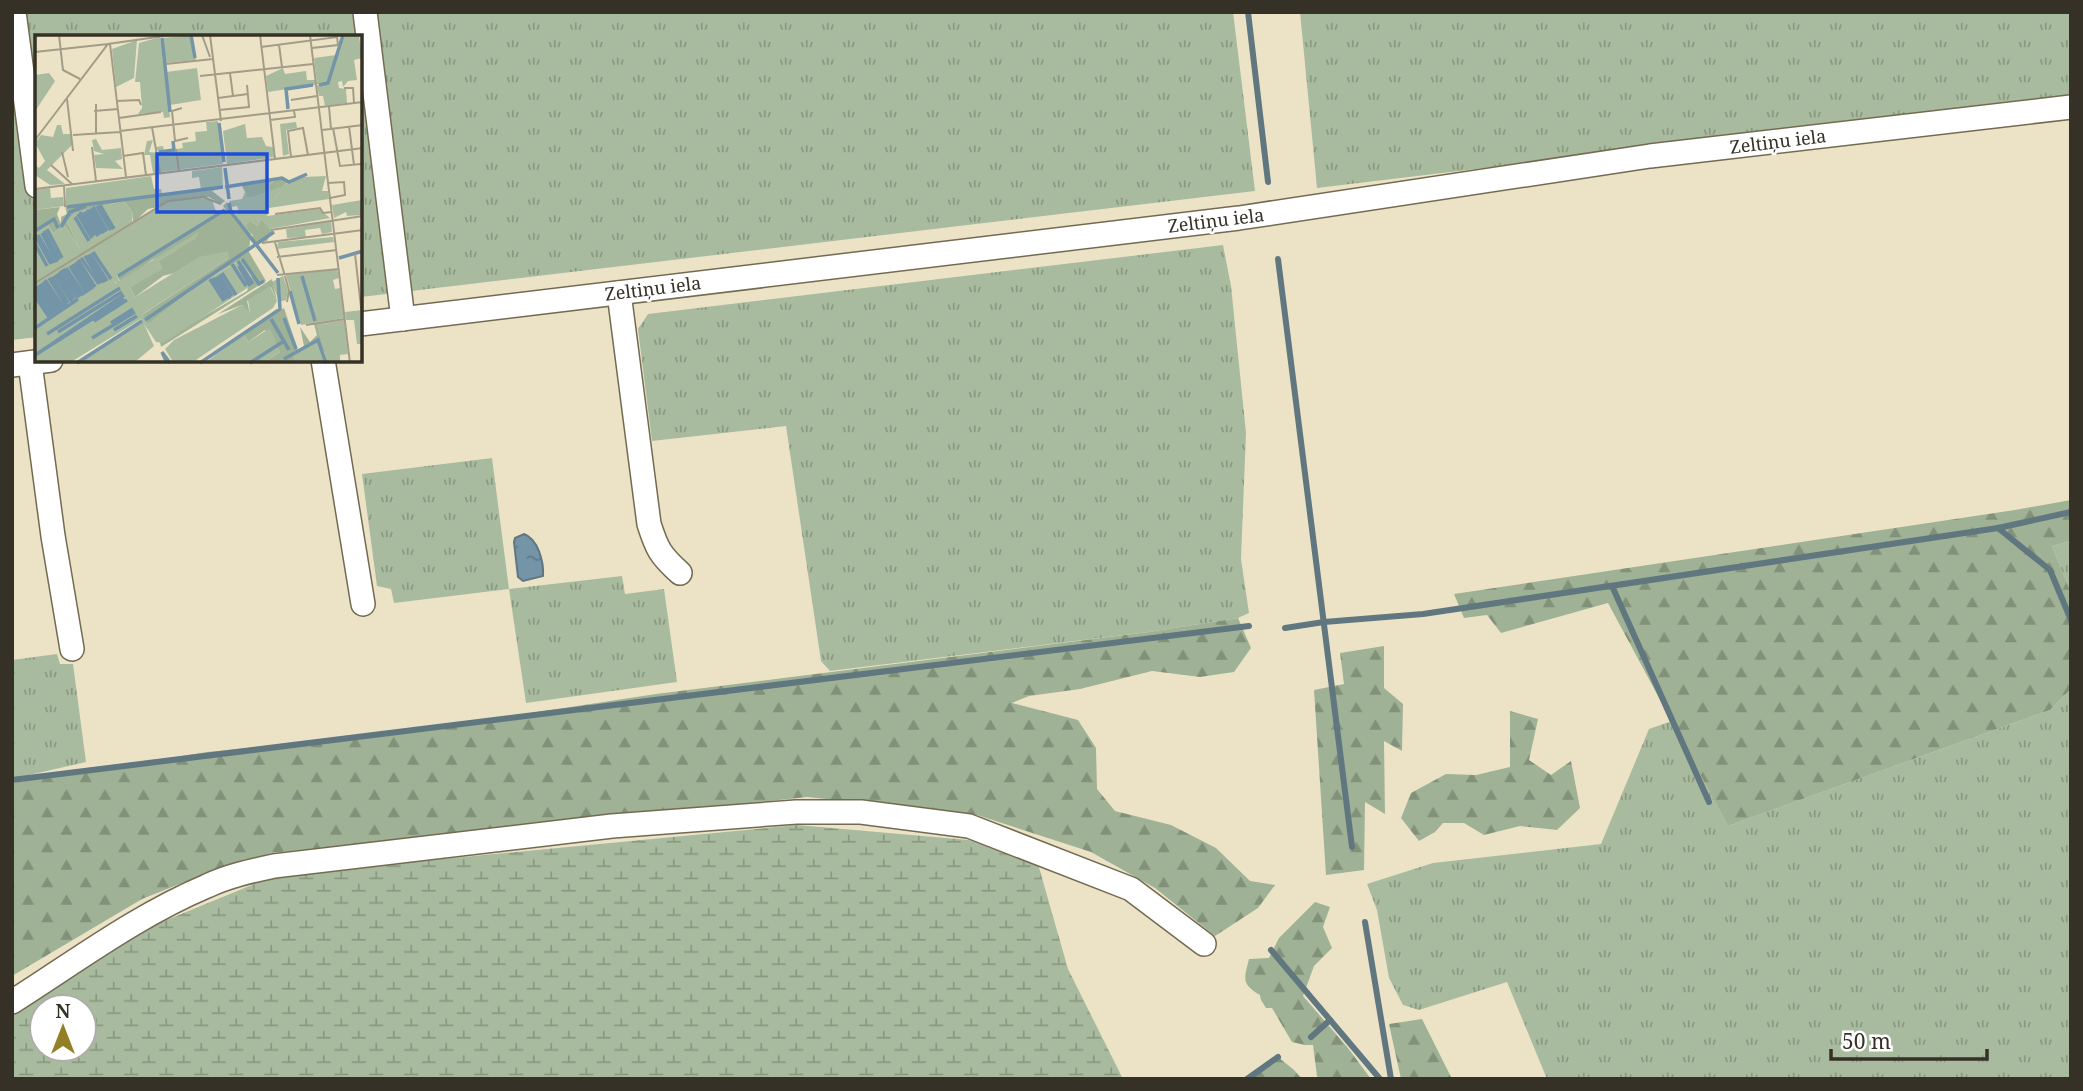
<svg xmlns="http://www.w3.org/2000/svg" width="2083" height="1091" font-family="'Noto Serif',serif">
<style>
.grass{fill:url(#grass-tufts)}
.forest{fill:url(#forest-firs)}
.wetland{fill:url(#wetland-marsh);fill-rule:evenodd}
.water{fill:url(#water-ripples);stroke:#617780;stroke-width:2}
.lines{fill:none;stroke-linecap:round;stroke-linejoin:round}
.stream{stroke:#617780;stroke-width:6}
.minor-casing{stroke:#736a52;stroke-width:26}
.minor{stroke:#fff;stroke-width:23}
.labels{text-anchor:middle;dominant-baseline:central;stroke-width:5;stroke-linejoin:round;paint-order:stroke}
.street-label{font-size:18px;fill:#353126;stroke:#fff}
.inset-river{fill:none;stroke:#7495a7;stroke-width:3.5}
.inset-road{fill:none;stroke:#a39c87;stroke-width:2}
.view{fill:#1d4ed8;fill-opacity:0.15;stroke:#1d4ed8;stroke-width:3.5}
.inset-edge{fill:none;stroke:#353126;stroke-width:3.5}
</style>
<defs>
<pattern id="grass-tufts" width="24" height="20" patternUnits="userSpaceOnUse" patternTransform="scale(1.75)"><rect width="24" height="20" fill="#a9bb9f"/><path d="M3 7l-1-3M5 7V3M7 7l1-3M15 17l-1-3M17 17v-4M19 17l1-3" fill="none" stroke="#8a9981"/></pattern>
<pattern id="forest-firs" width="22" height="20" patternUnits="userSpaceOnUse" patternTransform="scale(1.75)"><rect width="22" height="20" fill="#9fb295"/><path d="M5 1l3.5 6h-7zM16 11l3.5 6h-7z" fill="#829179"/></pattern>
<pattern id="wetland-marsh" width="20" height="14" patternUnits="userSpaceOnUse" patternTransform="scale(1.75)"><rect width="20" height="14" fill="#a9bb9f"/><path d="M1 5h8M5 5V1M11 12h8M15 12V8" fill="none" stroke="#8a9981"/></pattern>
<pattern id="water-ripples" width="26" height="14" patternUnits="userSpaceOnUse" patternTransform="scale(1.75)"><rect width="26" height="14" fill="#7495a7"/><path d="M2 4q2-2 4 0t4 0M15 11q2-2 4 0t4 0" fill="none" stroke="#607a88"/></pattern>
</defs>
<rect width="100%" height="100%" fill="#ece3c7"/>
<g class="grass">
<polygon points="12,12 1233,12 1255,191 361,297 360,37 37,37 37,337 12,340"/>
<polygon points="1300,12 2071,12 2071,98 1317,188"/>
<polygon points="1223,245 1231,286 1246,433 1241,559 1249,613 1238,618 1149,632 830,671 821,661 786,426 652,441 638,329 648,314"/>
<polygon points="492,458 509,589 622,576 625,594 664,589 677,682 526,703 509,589 394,603 391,589 377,586 362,474"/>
<polygon points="2071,541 2071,593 2052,546"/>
<polygon points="57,654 60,664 73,664 86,762 12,779 12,660"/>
<polygon points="2071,689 2071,1079 1547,1079 1507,982 1419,1010 1403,1005 1389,978 1377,910 1367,884 1433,863 1601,844 1649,729 1672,721 1728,826 2050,710"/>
</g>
<g class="forest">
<polygon points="2071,500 2071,541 2052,546 2071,593 2071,689 2050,710 1728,826 1608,603 1501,633 1487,615 1464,618 1454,594 2015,510"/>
<polygon points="1238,618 1251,648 1234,672 1200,677 1152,671 1080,689 1029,696 1012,703 1078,720 1096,748 1097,789 1115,811 1171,825 1216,848 1250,881 1275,885 1258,908 1215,936 1155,888 1091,852 977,815 807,797 271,853 202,875 142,899 12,976 12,783 207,752 400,733 656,694 1149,632"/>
<polygon points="1384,646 1384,688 1403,704 1402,751 1384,741 1385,814 1365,802 1364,870 1326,875 1314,690 1344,684 1340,653"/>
<polygon points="1510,711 1538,719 1529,760 1551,775 1571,761 1580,808 1557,830 1520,826 1484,835 1464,823 1443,823 1435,832 1419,841 1401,818 1411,793 1446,774 1476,775 1510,767"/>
<path d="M1315 902 1330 907 1323 927 1332 948 1314 966 1303 996 1348 1048 1371 1079H1320L1317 1076 1313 1045H1305L1292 1042 1272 1008H1266L1261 1000 1260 995C1241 984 1244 979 1249 959L1269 958 1279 938Z"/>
<polygon points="1422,1019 1452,1079 1401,1079 1389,1024"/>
<polygon points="1278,1057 1294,1070 1302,1079 1247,1079"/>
</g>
<path class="wetland" d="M797 825 969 840 1038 864 1068 969 1123 1079H12V1013L152 926 276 875ZM42 1007H84V1049H42Z"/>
<path class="water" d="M524 534C538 539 544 562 543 576L523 581 518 577 514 542 515 538Z"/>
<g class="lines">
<g class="stream">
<polyline points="1248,12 1268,182"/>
<polyline points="1278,259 1352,847"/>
<polyline points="1998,528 2050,570 2071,620"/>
<polyline points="1612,586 1709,802"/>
<polyline points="1285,628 1324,622 1423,614 1998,528 2071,512"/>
<polyline points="12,780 1249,626"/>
<polyline points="1365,922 1391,1079"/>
<polyline points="1271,950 1380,1079"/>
<polyline points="1311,1037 1330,1020"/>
<polyline points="1247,1079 1278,1057"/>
</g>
<defs>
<g id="minor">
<polyline points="14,12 37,186"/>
<polyline points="365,12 403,319"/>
<path d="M619 293 649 524C657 549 660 555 680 573"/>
<polyline points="360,324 1239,218 1650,156 2071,107"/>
<polyline points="323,360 363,604"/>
<polyline points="30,363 53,536 72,649"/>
<polyline points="12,365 51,360"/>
<path d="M12 1002C75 962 138 915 207 886 228 876 251 871 274 866L612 826 796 812H861L969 826 1131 889 1204 944"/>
</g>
</defs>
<use href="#minor" class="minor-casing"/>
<use href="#minor" class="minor"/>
</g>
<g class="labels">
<g class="street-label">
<text transform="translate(1778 141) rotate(-7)">Zeltiņu iela</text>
<text transform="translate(1216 220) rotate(-7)">Zeltiņu iela</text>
<text transform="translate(653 288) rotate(-7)">Zeltiņu iela</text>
</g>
</g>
<g transform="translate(35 35)">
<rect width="327" height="327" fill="#ece3c7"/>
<path d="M157 0 161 25 130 28 128 3ZM309 0H324L327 23 319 25 322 45 313 46 308 52 307 46 303 47 304 53 311 54 312 68 290 71 288 61H284L282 50 288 49H282L279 23 301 20 294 49ZM125 2 135 82 129 83 128 77 103 79 107 73 105 47H100L104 8ZM162 33 166 65 135 70 131 37ZM248 33 250 39 271 36 272 45H280V50L233 57 231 41ZM14 38 20 46 1 75 0 40ZM183 86 188 129 118 138 115 120H109L112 106 118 105 114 117 124 118 121 112 128 111 129 116 148 113 147 108 161 106 160 97 172 96 171 87ZM261 87 262 93 251 95 254 119 248 121 245 89ZM210 89 212 103 227 102 231 111 238 112 239 122 192 129 188 96ZM22 90H26L28 99H37V110L12 135 30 149 15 150 0 140V130L4 133 10 126 0 108 6 100 18 102ZM61 104 67 115 86 113 87 124 80 126 88 134 61 133 59 120 69 119 59 116 57 105ZM187 132 188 152 166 155 164 142 157 143V136ZM116 141 119 154H126L127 159 31 171V153ZM291 141 287 156H293L294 164 234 173 232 181 284 174 295 183 235 194 226 184 223 191 215 186 216 202 200 180 204 177 202 171 196 172 194 166 207 164 210 157 214 163 230 148 243 145 248 150 239 165 250 149 268 142ZM15 153 16 163 28 162 29 171 0 175V155ZM327 165V180L312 181 311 177 299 183 297 170ZM296 186 297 197 287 199 285 193 270 195 271 202 252 203 251 194ZM298 202 299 207 242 214 243 207ZM302 234 304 243 298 245 300 254 305 253 309 283 266 290 251 240ZM248 241 253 255 251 265 244 267 237 247ZM78 243 81 249 0 299V294ZM327 275V309H322L319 285H311L310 277ZM309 285 313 319 305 320V327H292L282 290ZM282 307 291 327H261L258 319Z" fill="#a9bb9f"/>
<path d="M266 140 250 149 239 165 247 151 235 156V150L242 145 231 148 230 157 213 163 207 151H199L247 143 254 146ZM188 153 177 156 190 166 186 169 174 162 113 174 98 188V178L89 166 40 178 32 187 45 214 30 191 18 198 12 188 0 196V175L25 172 22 179 26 189V182L32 179 30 171ZM192 167 215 203 218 201 211 192 213 187 212 191 215 186 223 191 226 184 237 196 232 206 222 209 216 203 220 210 215 205 214 217 231 246 126 312 125 307 212 256 217 240 207 224 164 249 114 289 123 306 107 280 194 223 128 241 100 262 95 252 127 233 123 226 143 214 117 225 86 248 82 241 192 176 188 171ZM237 244 242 266 236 252 212 266 215 279 207 270 183 279ZM249 273 263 315 269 311 265 292 275 307 282 300 279 289 302 286 282 290 290 318 282 307 258 319 261 327H230L245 317 230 295 213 307 209 299Z" fill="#9fb295"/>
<path d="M164 163 177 165 182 179 82 241 84 246 165 196 160 204 123 226 128 234 95 252 100 262 164 222 193 216 194 223 108 279 113 289 164 249 206 225 220 248 128 308 121 307 109 289 119 311 100 327H44L106 288V284L36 327H0V298L81 248 78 244 0 294V196L12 188 18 198 30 191 45 214 32 187 40 178 89 166 98 178 97 187 130 168ZM235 251 242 266 238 273 158 327H138L130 314 139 305 207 270 215 277 213 265ZM235 293 245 317 230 327H171L209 299 213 307Z" fill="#a9bb9f"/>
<path d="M102 5 99 43 81 52 77 14Z" fill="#a9bb9f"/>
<path class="inset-river" d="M156 0 160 23M127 3 135 77M284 50 293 48 308 0M253 74 251 54 278 50M184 88 189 127M124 117 139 115 138 106M190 133 194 164M190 152 247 143 254 147 272 139M194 168 196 177 243 238M65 170 79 194M62 171 76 195M32 172 188 152M58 172 72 196M55 174 69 198M52 175 66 199M45 177 59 201M49 177 63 201M43 179 57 203M40 182 54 206M26 192 35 177 51 171M12 194 27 223M0 196 19 184 23 193M9 196 24 225M7 198 22 227M0 200 16 229M3 200 19 228M0 209 12 231M58 217 76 244M55 219 72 246M53 220 70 247M50 221 67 248M46 223 64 249M304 223 328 216M207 224 224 249 229 246M43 225 60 252M203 226 218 249M41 227 58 254M38 229 55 256M197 229 211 251M35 231 52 258M204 231 215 251M31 233 49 260M28 234 46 261M25 236 43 263M23 238 39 264M187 238 201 260M20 240 37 267M184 240 197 261M83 241 190 175M267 241 280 286M17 242 33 268M181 242 195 263M14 243 31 270M178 243 192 264M175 244 189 266M10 245 28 272M8 247 25 274M5 249 22 276M2 251 19 278M0 254 16 280M255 256 264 289M0 261 14 282M249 283 261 314M236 284 254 315M110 285 239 197M59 286 92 265M76 288 98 274M0 293 43 264M79 295 102 281M23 297 87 257M12 299 85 253M57 303 100 277M2 319 89 260M0 320 89 264M249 324 283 305 291 328M42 328 107 286M132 328 127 317 135 328M165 328 245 274 243 243M215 328 249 306"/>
<path class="inset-road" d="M24 0 28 35 45 44M167 0 175 22M175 0 186 86M225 0 240 124M275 0 315 328M75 9 91 142M244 10 247 32M226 12 302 2 303 10 277 13M0 17 73 9M131 29 178 24M195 38 198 61M165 41 278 29M309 53H318L319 68M183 63 213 59M32 64 38 116M256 65 282 61M82 66 104 65 106 70M61 69V99M294 72 296 94M147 73 137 76 140 106 153 103M184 75 214 72 212 50M59 76 83 74M84 83 126 77M235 85 260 82 259 76M314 91 319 130M117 92 125 138M298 93 305 131 326 129M287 95 328 90M85 96 328 67M38 100 85 97M0 105 73 9 136 0M57 112 61 146M141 114 144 136M27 117 33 142M88 121 108 118 111 140M256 122 253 96 268 93 273 120M16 130 37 149M293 148 309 147 310 160 295 163M29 150 30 172M0 154 328 113M240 179 285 173 288 178 297 177M236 195 328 181M240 207 254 255 252 267M227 208 328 195M320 219 327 281M242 222 302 215M242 240 304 234M0 248 133 166 168 162 186 169M271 290 310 284"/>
<path class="view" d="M122 119H232V177H122Z"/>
<rect width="327" height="327" class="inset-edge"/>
</g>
<rect width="2083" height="1091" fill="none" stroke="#353126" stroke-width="28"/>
<g transform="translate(63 1028)"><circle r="33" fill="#ffffff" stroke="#aeada8" stroke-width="2"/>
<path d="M0-5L12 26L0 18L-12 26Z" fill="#937f26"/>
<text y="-10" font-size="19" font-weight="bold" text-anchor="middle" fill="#353126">N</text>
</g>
<path d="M1831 1049v10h156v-10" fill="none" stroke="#353126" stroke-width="3.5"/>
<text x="1842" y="1049" font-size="21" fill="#353126" stroke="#ffffff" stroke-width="5" paint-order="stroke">50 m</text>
</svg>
